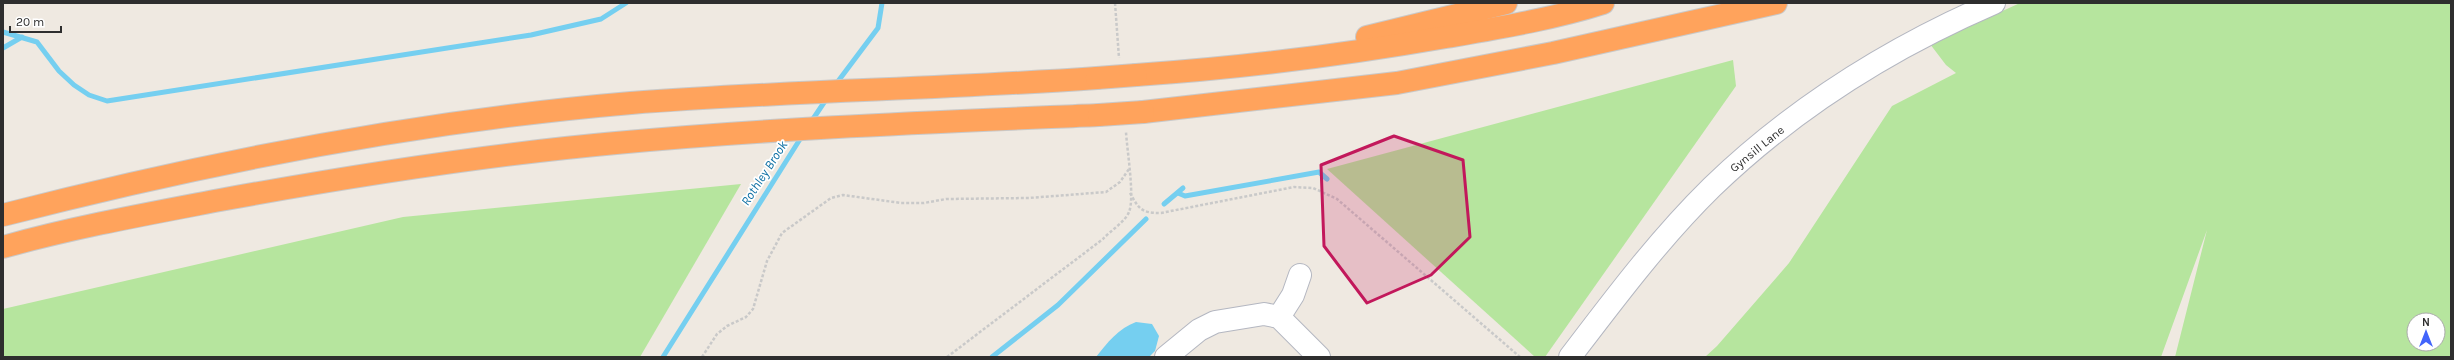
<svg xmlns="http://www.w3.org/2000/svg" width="2454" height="360" font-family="Karla,sans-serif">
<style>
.green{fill:#b6e59e;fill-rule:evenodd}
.water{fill:#75cff0}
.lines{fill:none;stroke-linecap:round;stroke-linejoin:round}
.stream{stroke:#75cff0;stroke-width:5}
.minor-casing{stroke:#b4b7c1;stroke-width:24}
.highway-casing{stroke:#c9c9c9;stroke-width:24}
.path{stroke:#c9c9c9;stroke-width:2.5;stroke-dasharray:3 2;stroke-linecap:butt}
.minor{stroke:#fff;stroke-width:22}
.highway{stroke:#ffa35c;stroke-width:22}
.highway-bridge-casing{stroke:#c9c9c9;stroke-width:24;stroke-linecap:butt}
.highway-bridge{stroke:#ffa35c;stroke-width:22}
.marked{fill:#c2185b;fill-opacity:0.2;stroke:#c2185b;stroke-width:3;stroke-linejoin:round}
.labels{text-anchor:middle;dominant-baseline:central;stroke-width:3.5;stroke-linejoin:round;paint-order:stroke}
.street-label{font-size:12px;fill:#2e2e2e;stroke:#fff}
.water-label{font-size:13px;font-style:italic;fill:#0d6fa3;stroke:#fff}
</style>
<rect width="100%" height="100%" fill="#efe9e1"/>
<g class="green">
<path d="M2020 3H2451V357H2175L2207 230 2161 357H1705L1717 346 1789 263 1892 106 1956 73 1946 65 1930 44ZM2414 320H2438V344H2414Z"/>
<polygon points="1733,60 1736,86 1545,357 1535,357 1327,169"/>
<polygon points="741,184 640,357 3,357 3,309 403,217"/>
</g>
<path class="water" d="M1136 322 1152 324 1159 336 1155 351 1149 357H1096C1107 343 1119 328 1136 322Z"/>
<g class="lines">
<g class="stream">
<polyline points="3,32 37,42 59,71 74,85 89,95 107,101 531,35 601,19 626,3"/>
<polyline points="3,48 22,37"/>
<polyline points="836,84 878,28 882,3"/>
<polyline points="811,122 827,98"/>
<polyline points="1178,193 1185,196 1319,172 1327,179"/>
<polyline points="1164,204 1183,188"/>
<polyline points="663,357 802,136"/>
<polyline points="992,357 1058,305 1146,219"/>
</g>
<defs>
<g id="minor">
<polyline points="1279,317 1293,295 1300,275"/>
<polyline points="1166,357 1199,330 1215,322 1264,314 1279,317 1319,357"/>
<path d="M1570 357C1615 298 1659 239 1712 187 1794 108 1890 48 1994 3"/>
</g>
<g id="highway">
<polyline points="1367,37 1506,3"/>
<path d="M1136 75C1240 68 1343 55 1446 37 1498 28 1553 19 1603 3"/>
<polyline points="1143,112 1397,83 1553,53 1776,3"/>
<path d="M3 215C209 162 419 121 631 103 786 91 942 89 1097 78"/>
<path d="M3 247C75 227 147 214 220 200 351 176 483 155 616 143 777 128 938 122 1099 115"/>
</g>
</defs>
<use href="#minor" class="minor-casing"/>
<use href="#highway" class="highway-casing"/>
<g class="path">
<polyline points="1115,3 1119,58"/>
<path d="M1130 193C1139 209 1141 213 1161 213L1294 187 1313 188 1337 199 1520 357"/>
<polyline points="702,357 717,334 727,326 746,317 753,309 767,261 782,233 831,198 843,195 901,203 924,203 946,199 1029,198 1106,192 1120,182 1129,169"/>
<path d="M947 357 1103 239C1110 231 1125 222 1129 212 1135 198 1127 150 1126 132"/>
</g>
<use href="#minor" class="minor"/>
<use href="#highway" class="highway"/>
<defs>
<g id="highway-bridge">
<polyline points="1097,78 1136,75"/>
<polyline points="1099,115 1143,112"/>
</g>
</defs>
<use href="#highway-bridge" class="highway-bridge-casing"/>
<use href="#highway-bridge" class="highway-bridge"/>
</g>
<path class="marked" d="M1394 136 1463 160 1470 237 1431 275 1367 303 1324 246 1321 165Z"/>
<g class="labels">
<g class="street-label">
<text transform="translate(1757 149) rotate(-39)">Gynsill Lane</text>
</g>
<g class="water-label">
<text transform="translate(764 173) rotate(-57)">Rothley Brook</text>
</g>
</g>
<rect width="2454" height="360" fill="none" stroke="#2e2e2e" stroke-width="8"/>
<g transform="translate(2426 332)"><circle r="19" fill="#ffffff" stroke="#ababab"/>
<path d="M0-3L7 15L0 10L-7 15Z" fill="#4264fb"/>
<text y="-6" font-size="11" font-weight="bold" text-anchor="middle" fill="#2e2e2e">N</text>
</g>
<path d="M10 26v6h51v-6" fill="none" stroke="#2e2e2e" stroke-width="2"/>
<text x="16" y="26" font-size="12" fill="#2e2e2e" stroke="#ffffff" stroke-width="3" paint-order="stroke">20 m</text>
</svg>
